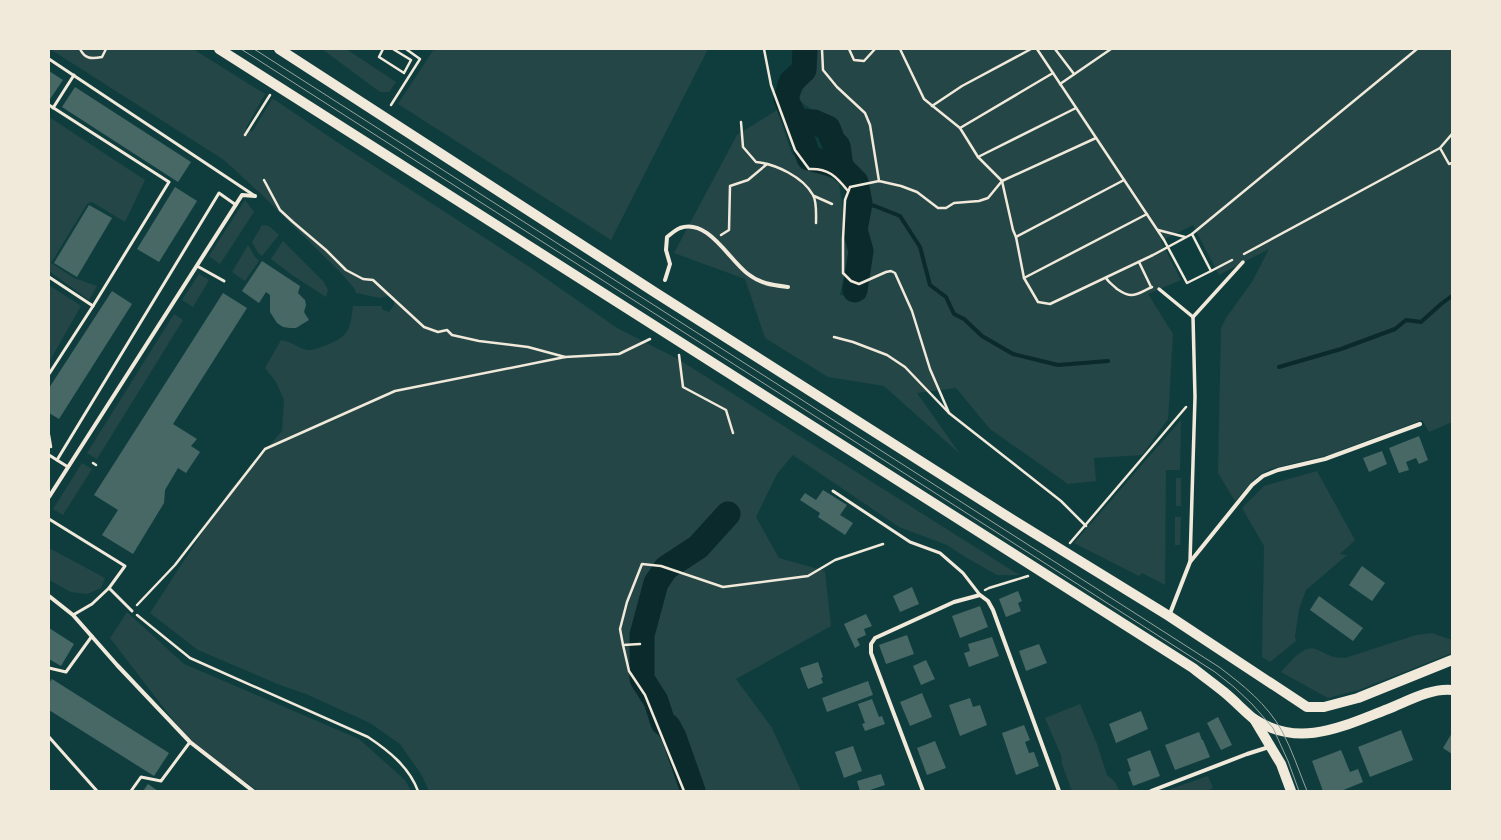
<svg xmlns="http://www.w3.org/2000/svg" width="1501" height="840" font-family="'Exo 2',sans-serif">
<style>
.green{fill:#244646}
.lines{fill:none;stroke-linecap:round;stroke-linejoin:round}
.stream{stroke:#0a2a2b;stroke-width:4}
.river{stroke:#0a2a2b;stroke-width:25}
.building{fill:#486865}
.path{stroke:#f1e9da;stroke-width:2.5}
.service{stroke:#f1e9da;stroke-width:3}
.pedestrian{stroke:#f1e9da;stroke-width:3.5}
.minor{stroke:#f1e9da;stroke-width:4}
.primary{stroke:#f1e9da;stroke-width:10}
.tram{stroke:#97a49c;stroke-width:1}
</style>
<rect width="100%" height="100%" fill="#0f3d3e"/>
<g class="green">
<path d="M50 49H193L265 94 246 128 252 132 272 99 275 100 334 140 531 268 617 328 678 359 1019 575H997L967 558 947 545 899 527 793 455 777 474 756 517 779 558 825 571 831 626 736 679 772 728 801 791H429L421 774 400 744 370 723 306 694 280 685 198 650 150 613 230 490 282 431 284 400 276 382 265 368 281 340C291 341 298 348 307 350 315 351 339 341 344 335 351 329 352 314 353 306H381L383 310 389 312 394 305V301L388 296 380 298 356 293 354 288 340 272 261 194 224 160Z"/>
<polygon points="322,49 346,49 396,82 389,92 380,92"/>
<polygon points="434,49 708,49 611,240 398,104"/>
<polygon points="812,49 1452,49 1452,422 1429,432 1422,420 1341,450 1337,453 1270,469 1256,477 1235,501 1218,473 1221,328 1226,318 1252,282 1269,249 1219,275 1193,225 1161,241 1181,280 1148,294 1173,334 1168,419 1142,455 1094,458 1096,481 1068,484 990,429 956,388 917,393 960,454 884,386 828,377 765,338 745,279 674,253 737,135 777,110 792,154 839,183 849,251 840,295 861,299 869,262 867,201 861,178 845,156 840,137 826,120 797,99 816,68"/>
<polygon points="49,117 145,180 125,222 92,202 87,204 51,263 74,278 97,286 89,300 49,271"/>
<polygon points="245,200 254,212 220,264 209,256"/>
<polygon points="262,225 269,226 279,235 262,256 258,253 252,242"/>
<polygon points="283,241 324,282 328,290 326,297 292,275 271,259"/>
<polygon points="248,245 255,257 259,261 245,281 232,272"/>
<polygon points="199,274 209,280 193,307 182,300"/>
<polygon points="49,285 81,306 49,362"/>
<polygon points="174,314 183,320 97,459 87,453"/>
<polygon points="1181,420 1180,470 1166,470 1165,585 1142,573 1139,576 1074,543"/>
<polygon points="82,463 92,469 63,515 53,509"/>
<polygon points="1317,471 1355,540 1340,554 1347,555 1306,590 1299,609 1295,636 1296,641 1270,662 1262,657 1264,546 1242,508 1264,486"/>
<rect x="1176" y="478" width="5" height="28"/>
<polygon points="1175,517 1181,517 1180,545 1175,545"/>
<polygon points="49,548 105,578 101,588 87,594 71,592 49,580"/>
<polygon points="127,612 184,664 359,739 405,780 411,791 258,791 190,742 110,638"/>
<path d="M1432 633 1452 640V653L1359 690 1328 698 1281 672C1290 663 1304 642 1318 650 1329 655 1332 658 1345 658L1416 635Z"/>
<polygon points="1080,704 1097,744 1107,775 1115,782 1119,790 1072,791 1062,764 1061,755 1045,718"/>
<polygon points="1208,776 1213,788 1206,791 1165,791"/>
</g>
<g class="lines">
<g class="stream">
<polyline points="860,203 875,206 900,216 920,247 930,285 946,297 954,314 964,319 982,336 1013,354 1058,365 1108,361"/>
<polyline points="1279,367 1341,349 1395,329 1406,320 1421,322 1441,304 1452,296"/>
</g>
<g class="river">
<polyline points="805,49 804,70 791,82 786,99 796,121 809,158 841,167 856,182 860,203 855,230 861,251 855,290"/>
<polyline points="796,121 814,122 828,128 833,141 838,146 841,167"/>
<polyline points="693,791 674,737 668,726 663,723 656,701 642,679 642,635 656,583 666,568 698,547 728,514"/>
</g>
</g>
<g class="building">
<polygon points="49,71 63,80 50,99 49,98"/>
<polygon points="75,87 191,162 178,182 62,107"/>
<polygon points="175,187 197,201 159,262 137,249"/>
<polygon points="89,205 112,218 77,277 54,263"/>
<polygon points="262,261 300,286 298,293 305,300 306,305 304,312 309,320 296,328 290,328 283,327 277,323 270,312 270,295 266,292 259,303 242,291"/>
<polygon points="112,291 132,304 59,419 49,413 49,388"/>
<polygon points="223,293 247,308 173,424 197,439 191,446 200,452 186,473 178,468 165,490 164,503 133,554 102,535 118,510 94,495"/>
<polygon points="1419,436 1428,460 1419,464 1416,458 1406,462 1409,470 1399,473 1389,448"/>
<polygon points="1382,451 1387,464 1369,472 1363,458"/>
<polygon points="823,490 847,505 840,515 853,523 845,535 818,517 820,513 800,500 805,493 816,500"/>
<polygon points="1362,566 1385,583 1372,601 1349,585"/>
<polygon points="912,587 919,604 900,612 893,596"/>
<polygon points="1018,591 1022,601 1018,603 1021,611 1006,617 999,599"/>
<polygon points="1319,596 1363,628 1353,641 1310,610"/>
<polygon points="980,606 988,627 960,638 952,616"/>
<polygon points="866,614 872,626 864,629 866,635 857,639 860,645 855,648 844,624"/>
<polygon points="49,628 74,644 61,666 49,659"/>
<polygon points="907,635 914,654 886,664 879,645"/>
<polygon points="992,637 999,656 969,667 964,653 970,651 968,644"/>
<polygon points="1039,644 1047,663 1026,671 1019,651"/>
<polygon points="926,660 935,679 921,685 913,666"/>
<polygon points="818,662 823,677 821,678 823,683 808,689 800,668"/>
<polygon points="52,679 169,753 154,776 49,710 49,683"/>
<polygon points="868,681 873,695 827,712 822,698"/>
<polygon points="922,693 932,717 910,726 900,702"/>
<polygon points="970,698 973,707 980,705 987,725 960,736 949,705"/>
<polygon points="872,699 879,717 882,716 885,724 865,731 862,724 865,723 858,704"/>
<polygon points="1141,711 1148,729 1116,743 1109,724"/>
<polygon points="1218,717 1232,745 1221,750 1207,723"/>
<polygon points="1024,725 1030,740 1025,742 1029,753 1034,752 1039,766 1016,775 1002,733"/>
<polygon points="1401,730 1413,760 1370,777 1358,747"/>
<polygon points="1199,732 1202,740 1203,740 1210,757 1175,770 1165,745"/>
<polygon points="1452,733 1452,754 1443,748"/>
<polygon points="935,741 946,768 927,775 917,748"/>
<polygon points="853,746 862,771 844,778 835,752"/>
<polygon points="1150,750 1160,776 1133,786 1128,772 1131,771 1127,759"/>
<polygon points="1341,750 1350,772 1358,769 1363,782 1341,791 1323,791 1312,761"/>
<polygon points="881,774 885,785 867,791 860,791 857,781"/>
<polygon points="148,784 158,791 143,791"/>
</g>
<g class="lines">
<g class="path">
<path d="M80 49C85 59 91 59 102 57L106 49"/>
<polyline points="383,49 379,57 404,73 411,60 393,49"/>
<path d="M764 49 771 85 795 150 809 169C828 168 836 176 848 191"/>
<polyline points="822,49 823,70 837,87 865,113 870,125 879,181"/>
<polyline points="849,49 854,60 864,61 875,49"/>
<polyline points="900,49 924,99 960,128 978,157 1002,181 1013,230 1016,237"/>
<polyline points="1037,49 1164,240 1187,283 1211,271"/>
<polyline points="1055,49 1074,74"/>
<polyline points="1060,84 1111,49"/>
<polyline points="391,105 420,59 406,49"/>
<polyline points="932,106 962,86 1031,49"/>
<path d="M741 122 743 147 756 162C776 164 803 177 813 195 817 202 816 215 816 223"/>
<polyline points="960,128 1053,73"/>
<polyline points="245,135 270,95"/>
<polyline points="1440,148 1449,164 1452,163"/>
<polyline points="978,157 1076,108"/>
<polyline points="264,180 280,210 293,222 326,250 346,270 363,279 373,280 424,327 438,332 447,330 452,335 479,341 528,347 565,357 619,354 650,339"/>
<polyline points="1124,180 1016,237 1024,278 1038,302 1050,304 1153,255 1192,234 1211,271 1232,260"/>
<polyline points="814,196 832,204"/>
<polyline points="1158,230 1185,237"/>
<polyline points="1192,234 1417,49"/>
<polyline points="721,235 729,230 730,186 748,180 767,164"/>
<polyline points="1244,254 1440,148 1452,134"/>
<polyline points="1139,262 1151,287"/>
<polyline points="1024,278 1147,214"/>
<path d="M1106 278C1109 283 1113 285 1117 289 1133 300 1136 294 1152 287"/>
<polyline points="834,337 853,342 887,355 905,367 949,413 1061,501 1086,526"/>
<polyline points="679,355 683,387 726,410 733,433"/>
<polyline points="949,413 930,369 912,311 895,273 891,271 886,272 859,284 851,281 843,273 843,239 845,200 850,187 879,181 901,186 917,192 938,208 946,208 954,203 979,201 988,198 1002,181 1096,138"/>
<polyline points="49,435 51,447"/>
<polyline points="93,463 96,465"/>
<polyline points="1070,543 1186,407"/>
<polyline points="985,590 989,588 1028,576"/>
<polyline points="137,605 175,565 265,449 395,391 565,357"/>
<path d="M137 615 190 658 368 737C389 751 409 767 418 791"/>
<polyline points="623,645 640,644"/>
<polyline points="684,791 645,695 629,671 623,645 620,629 627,602 642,564 661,566 723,587 808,576 835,560 883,544"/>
</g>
<g class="service">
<polyline points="49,59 255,196"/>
<polyline points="49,105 169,182 93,306 49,374"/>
<polyline points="53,108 74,75"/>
<polyline points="197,266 224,281"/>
<polyline points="49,277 93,306"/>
<polyline points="49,455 68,467"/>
<polyline points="57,460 219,193 236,205"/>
<polyline points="833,491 910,542 940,553 963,573 980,595"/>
<polyline points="49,519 125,566 109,588"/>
<polyline points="73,615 92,604 109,588 132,611"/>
<polyline points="49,668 66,672 92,636"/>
<polyline points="49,737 97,791"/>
<polyline points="131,791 141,777 161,781 190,742"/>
</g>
<g class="pedestrian">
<polyline points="1159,289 1193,317 1243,262"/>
<polyline points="1190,562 1195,397 1193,317"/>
</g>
<g class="minor">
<path d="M665 280 670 264 666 250 667 237C671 234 675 230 680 228 708 218 729 260 748 274 761 284 772 285 788 287"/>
<polyline points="49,497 242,195 255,196"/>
<polyline points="49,596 73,615 117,665 190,742 253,791"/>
<polyline points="1169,616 1190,562 1252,485 1263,476 1278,470 1325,459 1420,424"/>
<polyline points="923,791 871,653 871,644 875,638 954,602 980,595 988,601 993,610 1059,791"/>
<polyline points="1151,791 1247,754 1269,747"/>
</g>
<g class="primary">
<path d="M219 49 1193 668C1203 676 1214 684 1224 692 1235 701 1244 711 1254 719 1300 749 1343 726 1388 709 1408 701 1430 688 1452 690"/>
<polyline points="279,49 656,293 1005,515 1169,616 1307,707 1324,707 1358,698 1452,660"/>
<polyline points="1254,719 1281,764 1291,791"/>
</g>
<g class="tram">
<polyline points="241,49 1215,672 1234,687 1252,704 1273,728 1288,761 1299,791"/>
<path d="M254 49 1219 667C1243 685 1267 704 1282 731 1292 750 1299 771 1307 791"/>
</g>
</g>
<rect width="1501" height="840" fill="none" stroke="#f1e9da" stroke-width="100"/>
</svg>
